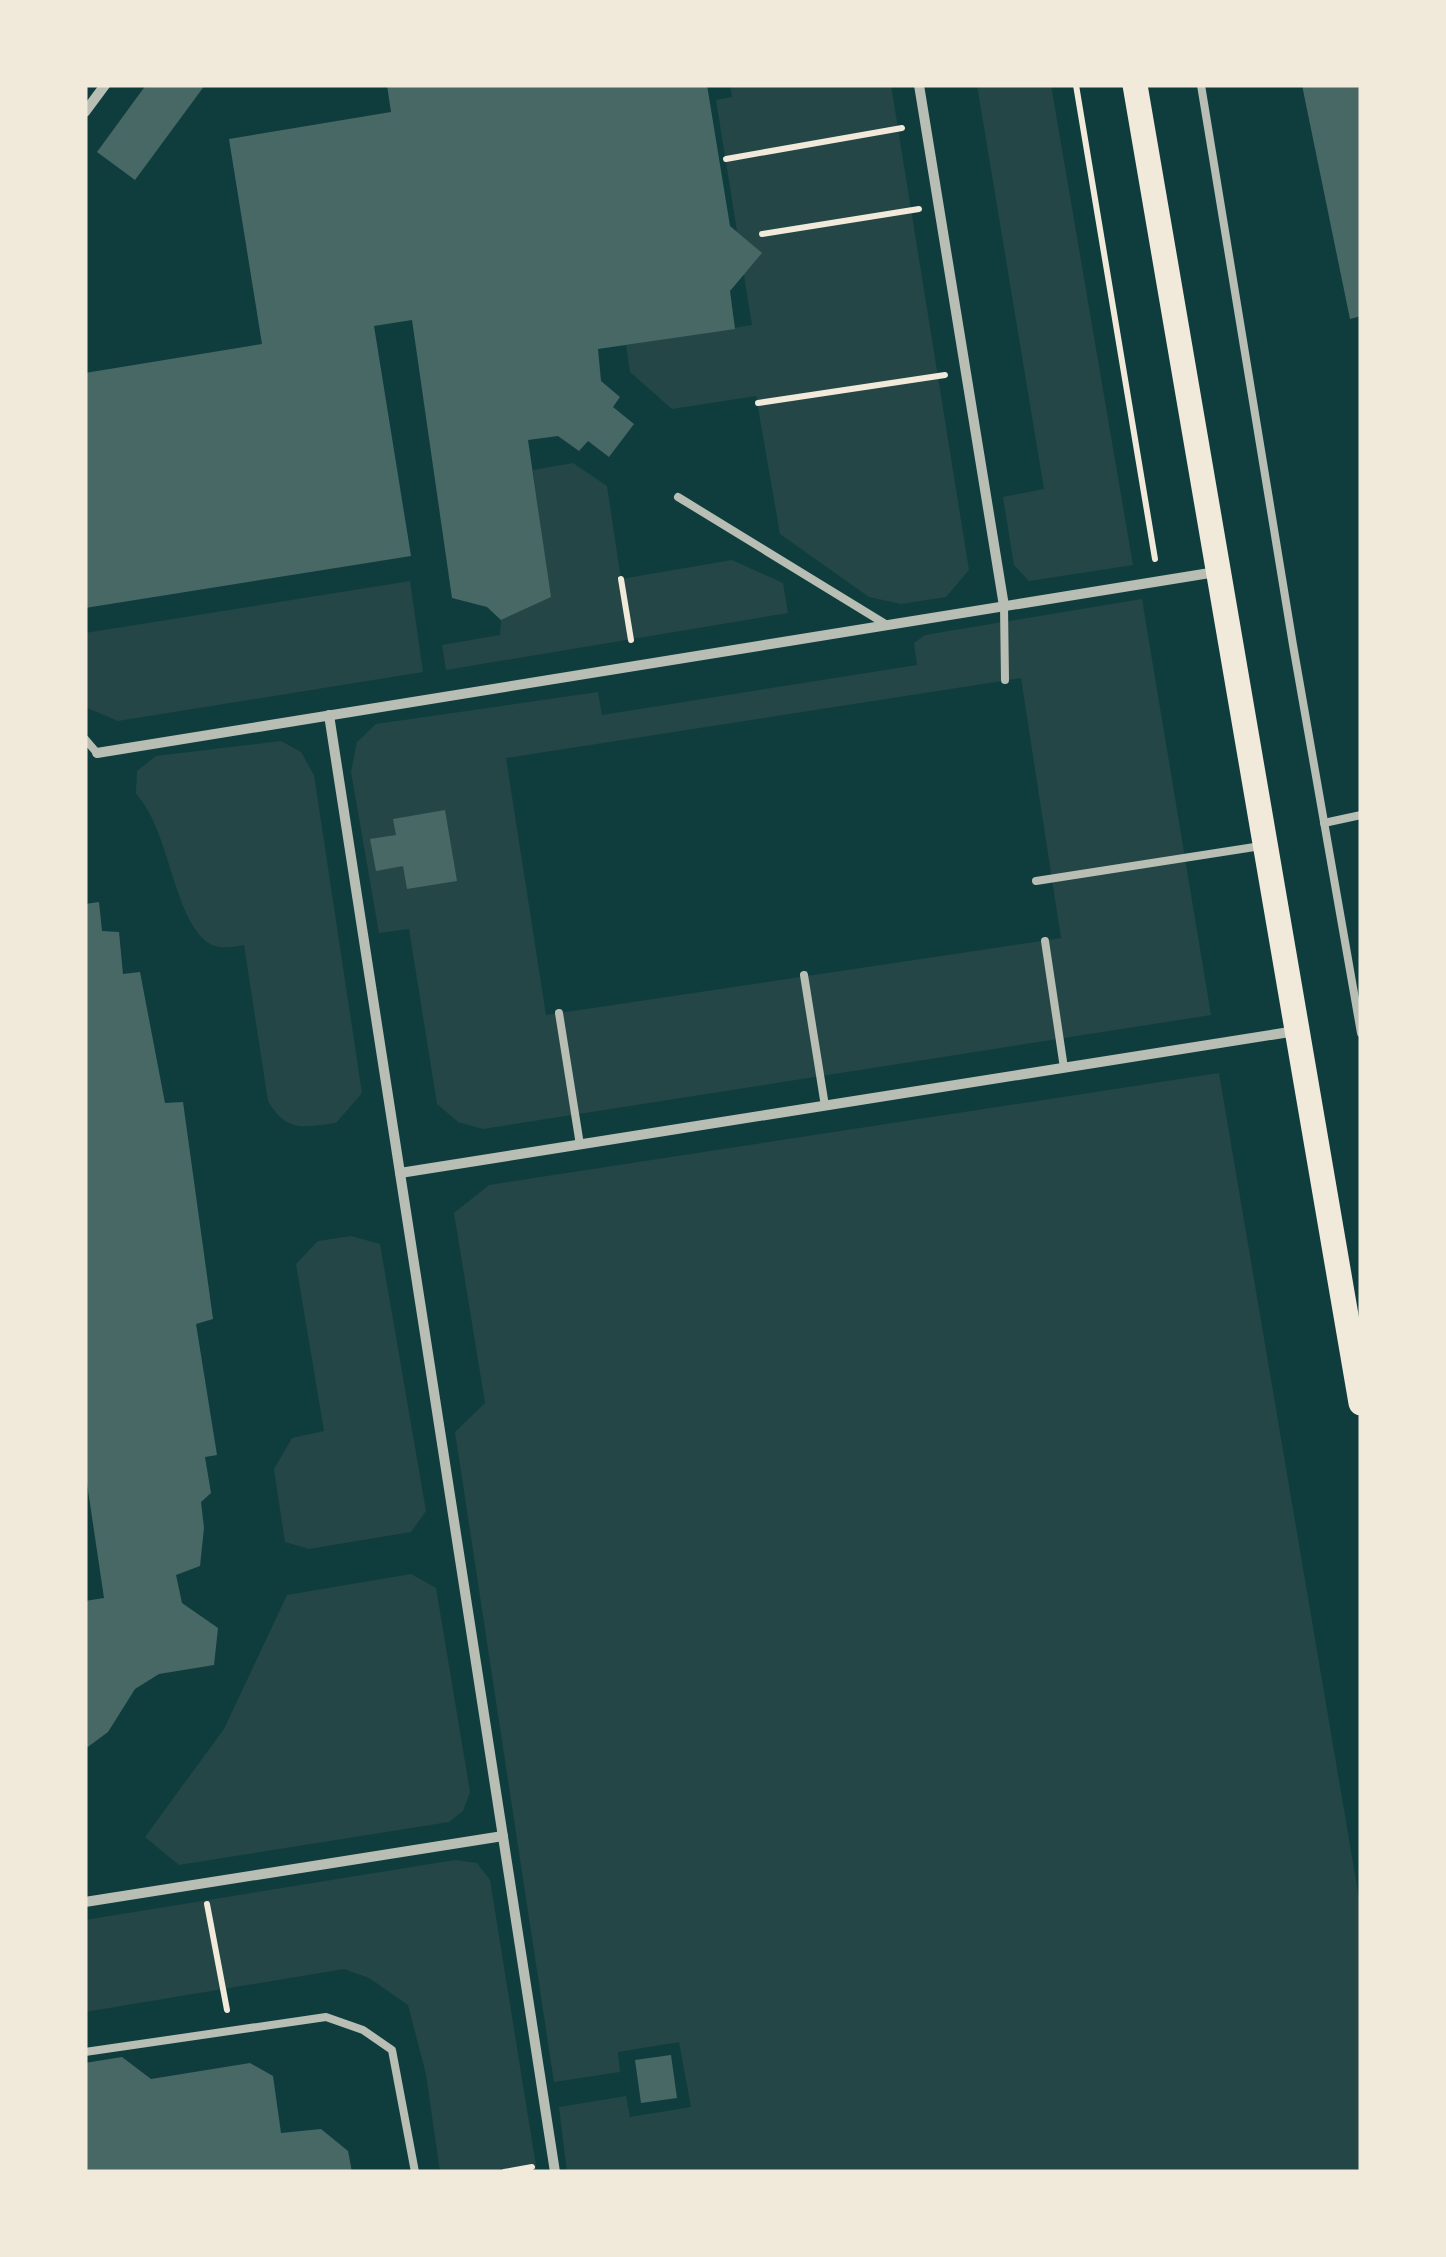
<svg xmlns="http://www.w3.org/2000/svg" width="1446" height="2257" font-family="'Nunito Sans',sans-serif">
<style>
.green{fill:#244646;fill-rule:evenodd}
.building{fill:#486865}
.lines{fill:none;stroke-linecap:round;stroke-linejoin:round}
.path{stroke:#f1e9da;stroke-width:6}
.service{stroke:#b8beb3;stroke-width:8}
.minor{stroke:#b8beb3;stroke-width:10}
.primary{stroke:#f1e9da;stroke-width:25}
</style>
<rect width="100%" height="100%" fill="#0f3d3e"/>
<g class="green">
<polygon points="730,85 891,85 969,570 946,597 901,604 869,597 780,534 756,396 672,409 630,372 626,345 752,325 716,100 732,97"/>
<polygon points="977,85 1051,85 1133,565 1029,581 1014,565 1003,497 1044,489"/>
<polygon points="573,463 607,486 621,579 732,560 783,583 788,613 446,670 442,645 500,635 501,620 550,597 533,470"/>
<polygon points="410,581 423,672 118,721 85,707 85,633"/>
<path d="M1142 599 1211 1015 483 1129 458 1122 437 1104 409 929 379 933 351 772 357 742 376 724 598 692 602 715 917 665 914 643 925 635ZM1021 678 1061 938 546 1015 506 758Z"/>
<path d="M281 741 301 752 314 775 362 1093 336 1123C303 1127 287 1133 268 1101L244 945C233 947 218 950 207 942 172 914 170 830 136 794L137 771 156 756Z"/>
<polygon points="1219,1073 1361,1910 1361,2172 567,2172 559,2107 626,2096 630,2117 691,2107 679,2042 618,2052 620,2072 554,2082 455,1432 485,1403 454,1213 489,1185"/>
<polygon points="351,1236 380,1244 426,1511 411,1532 309,1549 285,1542 274,1469 292,1438 324,1431 296,1264 318,1241"/>
<polygon points="411,1574 436,1588 470,1792 463,1811 449,1822 179,1865 145,1837 224,1729 287,1595"/>
<polygon points="455,1860 477,1863 490,1880 537,2172 440,2172 426,2074 408,2005 369,1978 344,1969 85,2012 85,1920"/>
</g>
<g class="building">
<polygon points="146,85 205,85 135,180 97,152"/>
<polygon points="387,85 707,85 730,226 762,253 730,291 735,329 598,349 601,381 620,397 613,407 634,424 609,457 588,441 579,451 558,436 528,440 551,597 501,620 487,607 452,598 412,320 374,326 411,556 85,608 85,373 262,344 229,139 391,112"/>
<polygon points="1302,85 1361,85 1361,316 1350,319"/>
<polygon points="445,810 457,881 407,889 403,866 376,871 370,839 396,835 393,819"/>
<polygon points="99,902 102,931 119,932 123,974 140,972 165,1103 183,1102 213,1319 196,1324 217,1455 205,1457 211,1493 201,1502 204,1528 200,1566 176,1575 182,1603 218,1628 214,1665 159,1674 135,1689 108,1732 85,1749 85,1601 104,1598 85,1470 85,904"/>
<polygon points="671,2055 677,2098 641,2103 635,2060"/>
<polygon points="122,2057 151,2079 250,2063 273,2076 281,2133 321,2129 348,2151 352,2172 85,2172 85,2063"/>
</g>
<g class="lines">
<g class="path">
<polyline points="1076,85 1155,559"/>
<polyline points="726,159 902,128"/>
<polyline points="762,234 919,209"/>
<polyline points="758,403 945,375"/>
<polyline points="621,579 631,640"/>
<polyline points="207,1904 227,2010"/>
<polyline points="504,2172 532,2167"/>
</g>
<g class="service">
<polyline points="1201,85 1293,645 1361,1033"/>
<polyline points="678,497 887,625"/>
<polyline points="1004,606 1005,680"/>
<polyline points="85,739 97,753"/>
<polyline points="1324,823 1361,815"/>
<polyline points="1036,881 1261,846"/>
<polyline points="1045,941 1064,1068"/>
<polyline points="804,975 825,1106"/>
<polyline points="559,1013 580,1145"/>
<polyline points="85,2052 326,2017 363,2030 392,2050 415,2172"/>
</g>
<g class="minor">
<polyline points="919,85 1004,606"/>
<polyline points="85,112 105,85"/>
<polyline points="329,715 400,1173 1296,1031"/>
<polyline points="97,753 1216,572"/>
<polyline points="400,1173 555,2172"/>
<polyline points="85,1902 503,1836"/>
</g>
<polyline class="primary" points="1135,85 1361,1403"/>
</g>
<rect width="1446" height="2257" fill="none" stroke="#f1e9da" stroke-width="175"/>
</svg>
